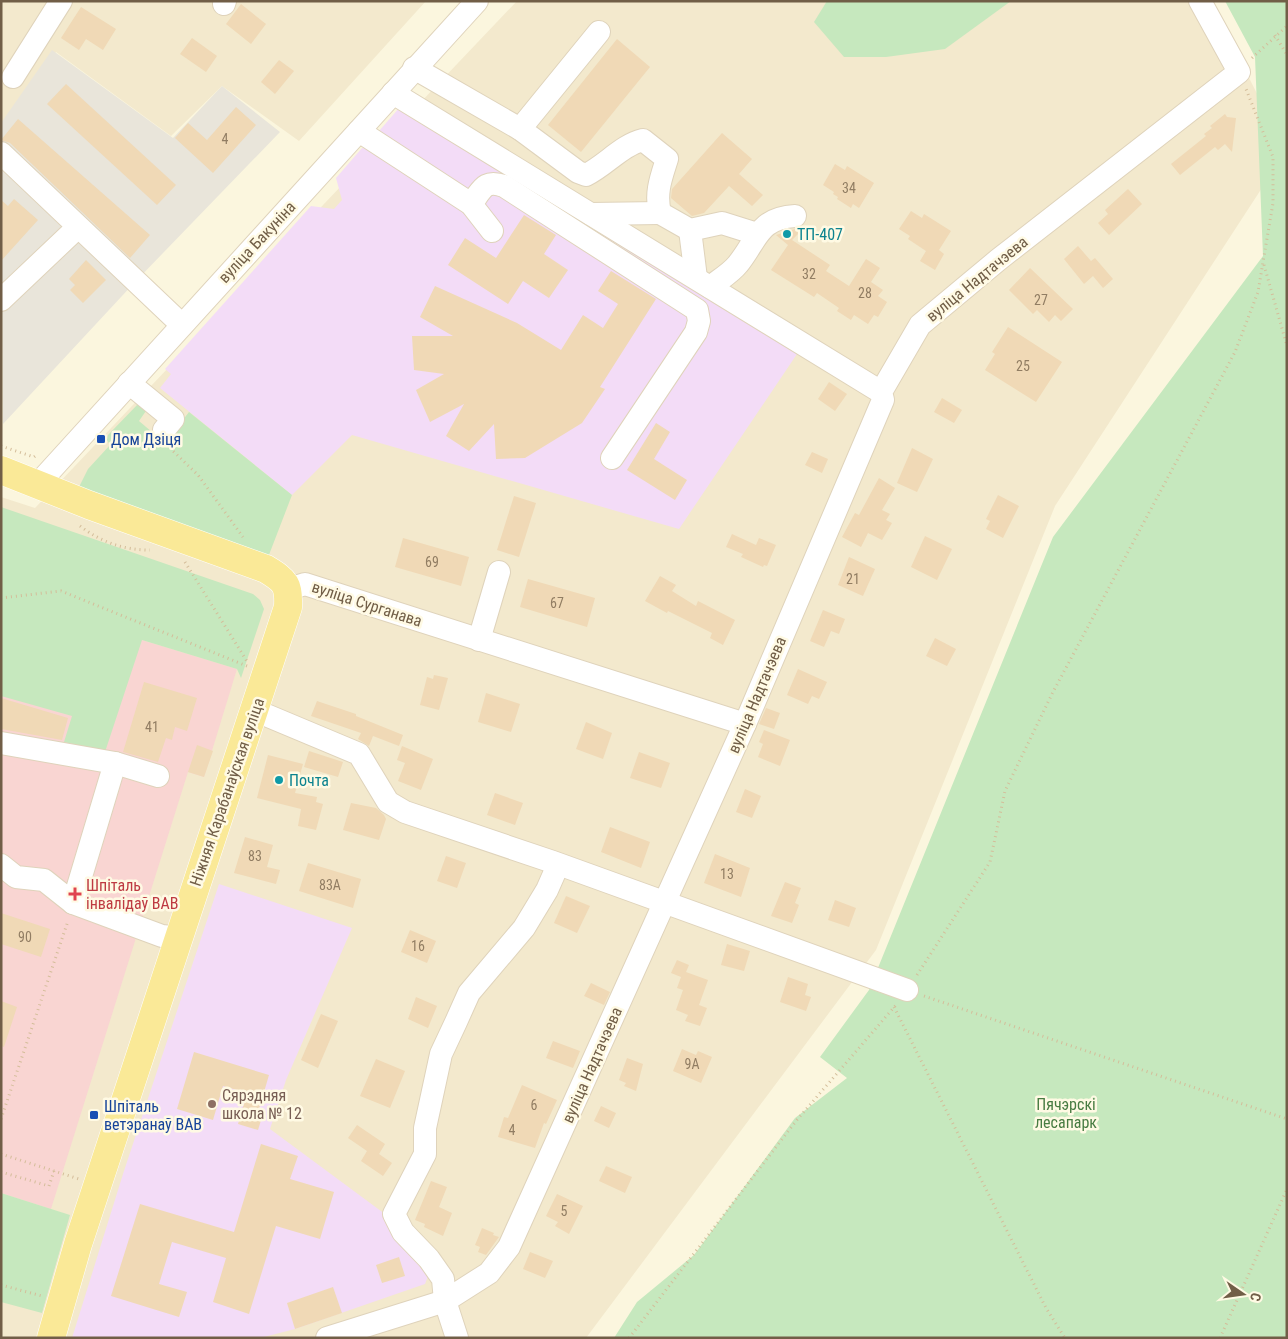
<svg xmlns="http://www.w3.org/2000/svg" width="1288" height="1339" font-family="'Roboto Condensed',sans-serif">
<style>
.residential{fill:#f3e9cd}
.industrial{fill:#e9e5da}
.education{fill:#f3dcf7}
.medical{fill:#f9d5d2}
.green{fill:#c6e8be}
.building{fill:#f0d9b6}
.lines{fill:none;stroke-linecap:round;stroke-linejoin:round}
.minor-casing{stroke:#dfd3bb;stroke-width:24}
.major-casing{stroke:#fff;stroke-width:29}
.path{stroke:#d4bd9a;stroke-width:3;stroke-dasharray:1 4;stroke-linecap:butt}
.minor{stroke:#fff;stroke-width:22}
.major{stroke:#fae997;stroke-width:28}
.culture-dot{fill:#0f9aa8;stroke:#fffae4;stroke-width:2}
.transit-dot{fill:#1a4fb4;stroke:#fffae4;stroke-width:2}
.health-dot{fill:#e0444e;stroke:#fffae4;stroke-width:2}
.education-dot{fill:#8d6e63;stroke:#fffae4;stroke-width:2}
.labels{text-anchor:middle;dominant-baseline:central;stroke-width:5;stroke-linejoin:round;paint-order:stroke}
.number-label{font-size:14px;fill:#917d63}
.culture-label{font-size:16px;fill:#0d838f;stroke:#fffae4;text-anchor:start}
.street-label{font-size:16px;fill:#715e47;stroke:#fffae4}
.transit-label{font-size:16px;fill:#164399;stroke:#fffae4;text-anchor:start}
.health-label{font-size:16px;fill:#be3a42;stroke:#fffae4;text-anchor:start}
.education-label{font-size:16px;fill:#785e54;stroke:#fffae4;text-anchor:start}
.park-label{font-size:16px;fill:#487c42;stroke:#fffae4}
</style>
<rect width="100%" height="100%" fill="#fbf6de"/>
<g class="residential">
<polygon points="1,1 426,1 299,141 222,86 171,136 56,52 1,124"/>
<polygon points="517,1 1210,1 1286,151 1055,506 876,950 586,1338 1,1338 1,497 35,508"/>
</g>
<polygon class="industrial" points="52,50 173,138 222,86 280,132 135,282 3,424 1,123"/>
<g class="education">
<polygon points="400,107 799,351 679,529 352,435 292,495 160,388 171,374 165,369 311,206 334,209 342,200 336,178 362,148 377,151 386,139 379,131"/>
<polygon points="219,884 352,928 286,1080 270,1129 389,1217 412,1258 420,1257 430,1271 425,1284 295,1329 260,1338 72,1338 123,1174"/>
</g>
<polygon class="medical" points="142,640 237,669 204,777 188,772 51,1209 1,1193 1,684"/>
<g class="green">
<polygon points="827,1 1011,1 945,49 886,57 844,57 814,22"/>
<polygon points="1225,1 1287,1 1287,1338 614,1338 637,1302 694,1255 795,1118 847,1078 820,1057 869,990 1053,537 1263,256 1255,57"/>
<polygon points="138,404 148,408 139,421 165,443 189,412 292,495 267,560 74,497 88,469 110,445 107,440 108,435"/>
<polygon points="1,507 253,594 260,600 264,609 241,678 237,669 142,640 105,752 64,742 72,716 1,696"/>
<polygon points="1,1193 70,1215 42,1313 1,1302"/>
</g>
<g class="building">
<polygon points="241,4 266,24 251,44 226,24"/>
<polygon points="81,7 116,29 103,50 86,39 79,50 61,38"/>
<polygon points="192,38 217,56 206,72 180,54"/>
<polygon points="617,39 650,67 581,152 548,125"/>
<polygon points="279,60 294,71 275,94 261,82"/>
<polygon points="66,84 176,185 157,205 47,104"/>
<polygon points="236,107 256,125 213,173 175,138 188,123 207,140"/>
<polygon points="1225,114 1227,117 1236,118 1232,152 1225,144 1218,150 1215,147 1180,175 1171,164 1206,136 1204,134 1212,128 1210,126"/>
<polygon points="18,119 150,235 130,258 10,143 1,140"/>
<polygon points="722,133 752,159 739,174 763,195 752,206 729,186 704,213 692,216 671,198 672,189"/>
<polygon points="835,164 845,170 847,166 874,183 859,208 853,204 851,208 837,199 838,197 833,194 834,192 823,185"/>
<polygon points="1128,189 1142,204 1109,235 1098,223 1108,214 1105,210"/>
<polygon points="14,199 38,220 1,261 1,200 8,206"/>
<polygon points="911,211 922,218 924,214 951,231 939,250 944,254 935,270 920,261 926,251 908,239 910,236 899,229"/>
<polygon points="524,215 556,235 544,254 568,270 549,298 523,281 508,304 448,265 465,238 496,258"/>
<polygon points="795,229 799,233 792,240 830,265 826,271 849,286 866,259 880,268 871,282 883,290 878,296 887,302 878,317 874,315 868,324 854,315 851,320 837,311 839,308 817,293 814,297 771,270 788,245 776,235"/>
<polygon points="1078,246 1091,261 1095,258 1113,279 1103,288 1093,276 1084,284 1064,259"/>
<polygon points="86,260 106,280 83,303 70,290 75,285 69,279"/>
<polygon points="1030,268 1073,309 1061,321 1055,315 1049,322 1037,310 1033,314 1009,290"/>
<polygon points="611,271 656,299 600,387 605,389 582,423 525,458 496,459 494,424 469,451 446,436 464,404 430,422 416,390 444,374 414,370 412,336 453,336 420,317 435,286 517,323 561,350 583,315 603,328 618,304 598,291"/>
<polygon points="1008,327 1062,362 1036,402 985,370 995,354 992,352"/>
<polygon points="829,382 847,394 835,411 818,399"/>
<polygon points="942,398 962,410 954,423 934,412"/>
<polygon points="656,423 670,432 654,459 687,480 675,500 627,470"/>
<polygon points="912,448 933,459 917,492 897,483"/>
<polygon points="812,452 828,459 822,473 805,465"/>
<polygon points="879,478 895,488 882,510 890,514 886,520 892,523 882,540 868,533 861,547 842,537 855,513 859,515"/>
<polygon points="998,495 1019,506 1003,538 986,529 990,521 986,519"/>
<polygon points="514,496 536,503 519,557 497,550"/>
<polygon points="732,534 756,545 759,538 776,545 767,566 764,565 763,567 741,557 743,554 726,547"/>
<polygon points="925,536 952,549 937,580 911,567"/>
<polygon points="403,538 469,557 461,586 395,567"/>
<polygon points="849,557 875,569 863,596 838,585"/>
<polygon points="660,576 676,585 672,591 696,606 698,601 735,620 723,645 710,638 712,633 668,611 667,613 645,601"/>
<polygon points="528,579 595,598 587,627 520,607"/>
<polygon points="823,610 845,619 839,634 831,631 824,647 810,641"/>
<polygon points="935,638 956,649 947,666 926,656"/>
<polygon points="798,669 827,682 819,699 812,696 808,704 787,695"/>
<polygon points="434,675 448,678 439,710 420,705 427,677 433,679"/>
<polygon points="144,682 197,698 187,731 175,727 172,740 166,738 158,762 123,752"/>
<polygon points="486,693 520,704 511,732 478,722"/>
<polygon points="1,698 68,718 62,740 1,729"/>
<polygon points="317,701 356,714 356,716 403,735 399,746 373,736 369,746 358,739 361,733 311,716"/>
<polygon points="766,708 780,713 774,729 759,724"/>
<polygon points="586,722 612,733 603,759 576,749"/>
<polygon points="764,730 790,740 780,766 758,757 763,744 759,742"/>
<polygon points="197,745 213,751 204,777 188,772"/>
<polygon points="402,746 433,759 421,790 398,781 405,763 397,760"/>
<polygon points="309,751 343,762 338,777 304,767"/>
<polygon points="639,752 670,763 661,788 630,778"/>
<polygon points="268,755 303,764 295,793 317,797 316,802 323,804 316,830 298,826 301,809 257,798"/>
<polygon points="745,789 761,796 752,818 736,812"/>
<polygon points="495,793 523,803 515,825 487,815"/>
<polygon points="351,803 376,808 384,815 386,819 379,840 343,830"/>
<polygon points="610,827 650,842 641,868 601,852"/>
<polygon points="245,837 273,845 267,867 280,870 276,884 234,873"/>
<polygon points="715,854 750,868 741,897 704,883"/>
<polygon points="446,856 466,863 457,888 437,881"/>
<polygon points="308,863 361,879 353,908 299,891"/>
<polygon points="785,882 801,888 795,903 799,905 792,923 771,916"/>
<polygon points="566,896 590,906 577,933 554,923"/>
<polygon points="835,900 856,908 849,927 828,920"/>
<polygon points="1,913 50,929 41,957 1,944"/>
<polygon points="410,930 436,941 427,963 401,952"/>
<polygon points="727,944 750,951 744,971 721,965"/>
<polygon points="677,960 689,965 686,972 708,980 699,1005 707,1008 700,1026 685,1021 688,1015 676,1010 683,990 677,988 681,977 671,973"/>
<polygon points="788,977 808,984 805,995 811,997 806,1011 780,1002"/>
<polygon points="591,983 610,992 604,1005 584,996"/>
<polygon points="416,997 437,1006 428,1028 408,1019"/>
<polygon points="1,1001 17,1007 4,1047 1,1046"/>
<polygon points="321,1014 338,1021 318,1068 301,1060"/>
<polygon points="553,1041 580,1051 573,1068 546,1058"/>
<polygon points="682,1049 696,1055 698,1051 712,1057 701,1083 673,1071"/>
<polygon points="194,1052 269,1075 257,1116 262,1117 258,1130 238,1124 247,1093 223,1086 213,1120 177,1109"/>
<polygon points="627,1058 643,1064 636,1091 624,1086 626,1083 619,1080"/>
<polygon points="376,1059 405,1071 390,1108 360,1096"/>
<polygon points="522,1085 557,1100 546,1124 544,1123 535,1148 498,1137 504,1117 508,1118"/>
<polygon points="601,1106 616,1113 609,1128 594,1121"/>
<polygon points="357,1125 385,1144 379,1154 392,1163 383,1176 361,1161 367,1151 348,1138"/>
<polygon points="261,1144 298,1156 290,1179 334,1192 320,1239 276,1226 249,1314 213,1302 226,1258 172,1242 159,1284 187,1292 179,1317 111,1296 140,1204 234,1232"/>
<polygon points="606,1166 632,1177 625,1193 599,1181"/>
<polygon points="431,1181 447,1187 439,1207 452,1213 443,1236 424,1227 425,1224 415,1220"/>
<polygon points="557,1194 583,1206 569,1234 555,1226 558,1222 546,1216"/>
<polygon points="482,1228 494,1233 493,1235 499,1237 486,1255 478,1252 480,1247 475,1245"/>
<polygon points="530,1252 553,1261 545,1278 523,1269"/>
<polygon points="399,1257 405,1276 382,1283 376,1265"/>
<polygon points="333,1287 342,1313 295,1329 287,1303"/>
</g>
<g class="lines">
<defs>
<g id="minor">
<polyline points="224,4 225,1"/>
<path d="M599 32 520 129 578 172 586 175C606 165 622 145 643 140L667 159C661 178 655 193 660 213L690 230 722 223 757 234"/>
<polyline points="414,68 520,129"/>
<polyline points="13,77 61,1"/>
<polyline points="393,93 881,392"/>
<polyline points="359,131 471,204 492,231"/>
<polyline points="1,153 182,325"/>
<path d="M471 204C482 190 484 179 504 186L697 310 699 321 696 332 612 458"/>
<polyline points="591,214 660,213"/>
<polyline points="690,230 696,278"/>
<path d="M710 287C719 280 731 273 738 264 757 241 758 218 795 216"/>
<polyline points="1,300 78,227"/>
<polyline points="129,383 173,419 164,430"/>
<polyline points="38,484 477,1"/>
<polyline points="289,589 305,584 745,724"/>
<polyline points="479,640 499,572"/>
<polyline points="254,710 359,754 388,802 405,812 553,862 907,990"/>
<polyline points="1,743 115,763 158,776"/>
<polyline points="1,865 16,877 44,880 73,903 162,936 178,938"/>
<polyline points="73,903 115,763"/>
<polyline points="327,1338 445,1301 489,1273 509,1247 745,724 883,400 881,392 920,325 998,260 1239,72 1200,1"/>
<polyline points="457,1338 445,1301 443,1279 429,1259 403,1232 394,1214 425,1154 425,1128 441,1054 456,1022 469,993 524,928 547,890 558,865"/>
</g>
<path id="major" d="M1 470 89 505 266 569C286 581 289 585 288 607L78 1244 51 1338"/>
</defs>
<use href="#minor" class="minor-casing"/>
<use href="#major" class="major-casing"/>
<g class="path">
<polyline points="1275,35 1287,55"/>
<polyline points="1252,58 1287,26"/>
<polyline points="1264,265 1287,346"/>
<polyline points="1,446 34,457 38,454"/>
<polyline points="171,447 173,451 198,475 243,537"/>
<path d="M80 526C101 542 123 550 150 550"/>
<polyline points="185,562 248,663"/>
<polyline points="1,598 61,591 247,666"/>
<polyline points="917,975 990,862 1005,791 1053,692 1235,352 1258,292 1273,203 1273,157 1246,89"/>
<polyline points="924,996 1287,1119"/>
<polyline points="894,1007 1046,1308 1065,1338"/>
<polyline points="1,1119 68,921"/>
<polyline points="1,1154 79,1179"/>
<polyline points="1,1172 49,1186 54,1171"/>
<polyline points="1,1285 42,1296"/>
<polyline points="629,1338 796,1121 896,1005"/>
<polyline points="1220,1338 1287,1189"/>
</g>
<use href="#minor" class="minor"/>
<use href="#major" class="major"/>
</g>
<g class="culture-dot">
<circle cx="787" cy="234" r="5"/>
<circle cx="279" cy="780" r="5"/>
</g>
<g class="transit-dot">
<rect x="96" y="434" width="10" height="10" rx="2.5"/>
<rect x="89" y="1110" width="10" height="10" rx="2.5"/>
</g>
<path class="health-dot" d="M72.5 886.5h5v5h5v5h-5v5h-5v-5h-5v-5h5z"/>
<circle class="education-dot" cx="212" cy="1104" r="5"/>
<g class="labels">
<g class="number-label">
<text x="225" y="139">4</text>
<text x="849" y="188">34</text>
<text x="809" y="274">32</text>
<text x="865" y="293">28</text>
<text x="1041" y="300">27</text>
<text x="1023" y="366">25</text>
<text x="432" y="562">69</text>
<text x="853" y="579">21</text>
<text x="557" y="603">67</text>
<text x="152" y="727">41</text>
<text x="255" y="856">83</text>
<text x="727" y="874">13</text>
<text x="330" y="885">83А</text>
<text x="25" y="937">90</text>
<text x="418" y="946">16</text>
<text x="692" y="1064">9А</text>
<text x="534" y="1105">6</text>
<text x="512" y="1130">4</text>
<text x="564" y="1211">5</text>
</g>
<g class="culture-label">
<text x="797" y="234">ТП-407</text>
<text x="289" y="780">Почта</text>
</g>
<g class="street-label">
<text transform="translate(257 242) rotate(-47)">вуліца Бакуніна</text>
<text transform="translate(977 279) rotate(-39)">вуліца Надтачэева</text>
<text transform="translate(367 604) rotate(18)">вуліца Сурганава</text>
<text transform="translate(757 695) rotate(-67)">вуліца Надтачэева</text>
<text transform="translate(227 792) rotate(-71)">Ніжняя Карабанаўская вуліца</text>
<text transform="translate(592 1065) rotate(-66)">вуліца Надтачэева</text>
</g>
<g class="transit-label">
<text x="111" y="439">Дом Дзіця</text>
<text x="104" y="1106">Шпіталь<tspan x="104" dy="18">ветэранаў ВАВ</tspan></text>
</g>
<g class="health-label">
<text x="86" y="885">Шпіталь<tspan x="86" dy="18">інвалідаў ВАВ</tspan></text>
</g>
<g class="education-label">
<text x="222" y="1095">Сярэдняя<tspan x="222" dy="18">школа № 12</tspan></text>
</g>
<g class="park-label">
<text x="1066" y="1104">Пячэрскі<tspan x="1066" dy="18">лесапарк</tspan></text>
</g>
</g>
<rect width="1288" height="1339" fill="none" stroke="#715e47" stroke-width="5"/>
<g transform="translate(1243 1294) rotate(103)" stroke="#fffae4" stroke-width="4" paint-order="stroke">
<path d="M0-4L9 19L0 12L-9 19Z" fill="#715e47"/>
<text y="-8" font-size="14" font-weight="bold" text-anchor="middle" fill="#715e47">С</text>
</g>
</svg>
